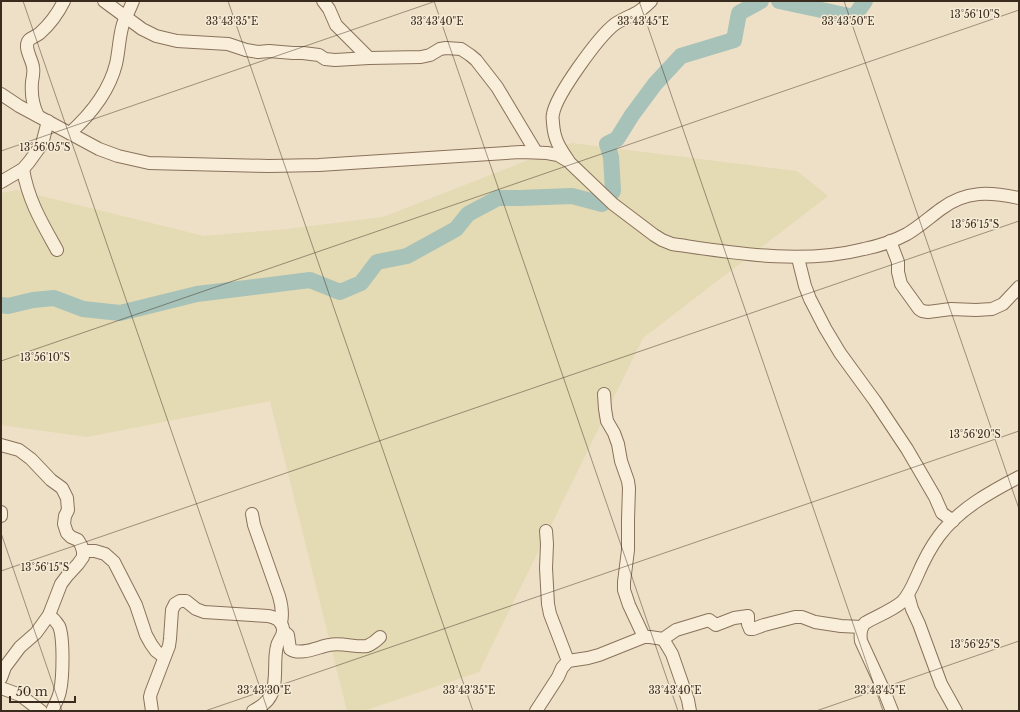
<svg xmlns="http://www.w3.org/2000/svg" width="1020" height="712" font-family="'Libre Baskerville',serif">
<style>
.farmland{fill:#e4dab3}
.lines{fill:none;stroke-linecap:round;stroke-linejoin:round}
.river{stroke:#a7c2b9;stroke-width:16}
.minor-casing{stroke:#89725c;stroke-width:14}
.minor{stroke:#f9eed9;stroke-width:12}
.ticks{fill:none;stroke:#3a2b1f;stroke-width:1;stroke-opacity:0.45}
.ticks-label{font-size:10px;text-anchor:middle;fill:#3a2b1f;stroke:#f6ebd5;stroke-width:3;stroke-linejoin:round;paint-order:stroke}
</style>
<rect width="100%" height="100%" fill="#eee0c6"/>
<polygon class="farmland" points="572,143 797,171 828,196 643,338 479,672 363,711 347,711 270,401 87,437 1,425 1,193 17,190 204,236 287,229 383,217"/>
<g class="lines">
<g class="river">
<polyline points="779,1 854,17 865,1"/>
<polyline points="1,305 8,306 33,300 54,298 83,309 120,313 197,294 310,280 340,292 361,283 377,262 407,256 456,229 468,214 498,198 520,198 572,196 602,204 613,191 611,157 607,144 617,139 632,115 655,84 681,56 734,40 739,13 761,1"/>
</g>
<defs>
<g id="minor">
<polyline points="104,1 142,29 156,36 177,41 228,44 246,50 258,52 269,51 293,53 303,53 319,55 325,59 335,60 369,58 421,57 430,55 440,49 446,48 461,49 470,55 476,60 497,87 536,152"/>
<polyline points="323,1 329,9 336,25 369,58"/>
<path d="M1 94 19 106 99 149 118 156 149 163 269 166 319 165 521 152 547 153 558 155 568 161 613 204 654 235 662 240 672 244C735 253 801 265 864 249 879 246 894 241 907 234 919 227 930 217 941 209 966 190 990 192 1019 198"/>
<path d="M38 116C33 106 31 94 32 82 33 77 34 72 33 67 32 59 23 47 29 40 32 37 37 36 40 33 49 25 58 13 64 1"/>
<path d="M70 133C91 114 109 92 116 64 119 51 119 37 123 24 126 16 130 9 133 1"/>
<path d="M568 160C559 147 554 139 553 123 553 121 552 117 553 114 556 95 599 36 615 24 621 20 628 17 634 14 641 11 646 6 651 1"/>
<path d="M23 169C28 200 42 223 57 250"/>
<polyline points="1,182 23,169 29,162 42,144 48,121"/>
<polyline points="890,241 898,262 898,272 901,284 919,309 922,311 928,312 951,309 976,310 992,309 1003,304 1019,287"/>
<polyline points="798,258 805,286 810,299 825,328 840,353 875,401 907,449 935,497 942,513 953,521"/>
<polyline points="604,394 605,409 607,421 614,433 618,444 621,461 628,481 629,488 628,520 628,550 624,582 624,590 629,605 644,637"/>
<polyline points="1,445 19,450 31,459 51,480 62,488 67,498 68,510 65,516 64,524 67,533 71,537 78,540 81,545 83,551 83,557 78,564 67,576 61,584 49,615 36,633 20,647 5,667 1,678"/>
<polyline points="1,512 1,516"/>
<path d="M252 514 254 525 279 596C282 606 283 614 281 623"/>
<polyline points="546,531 547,544 546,568 548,604 550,614 568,661"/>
<polyline points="83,551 95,551 105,554 114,562 136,605 146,635 151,644 156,651 164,657"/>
<polyline points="908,595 912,609 919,624 941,684 956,711"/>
<path d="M49 615C53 618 56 621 59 626 64 638 63 678 60 691 59 698 55 704 52 711"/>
<path d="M283 631 288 635 290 649C300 656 318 647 329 645 342 642 356 648 367 646 372 644 376 641 380 637"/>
<polyline points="663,639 672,654 688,700 690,711"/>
<polyline points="1,688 20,695 41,711"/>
<path d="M152 711 150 697 151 693 169 646 170 639 172 610 175 604 180 601H186L196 609 204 612 268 616C275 617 282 621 283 629 284 636 278 640 277 646 273 661 278 681 271 695 267 703 260 707 253 711"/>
<polyline points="536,711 558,677 562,668 568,661 588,658 599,655 644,637 650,637 663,639 676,630 709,620 716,625 734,618 748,616 748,624 750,629 753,629 764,625 795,617 802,617 815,622 841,626 862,627"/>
<path d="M892 711 884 691 861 641C860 634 860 628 865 623 877 616 891 611 902 602 909 595 913 585 917 576 923 562 930 548 939 536 959 509 990 492 1019 477"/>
</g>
</defs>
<use href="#minor" class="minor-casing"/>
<use href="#minor" class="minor"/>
</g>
<path class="ticks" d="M23 1 268 711M228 1 473 711M434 1 678 711M639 1 883 711M844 1 1019 509M1 151 436 1M1 361 1019 10M1 533 62 711M1 571 1019 221M205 711 1019 431M816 711 1019 641"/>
<g class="ticks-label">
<text x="975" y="18">13°56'10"S</text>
<text x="437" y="25">33°43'40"E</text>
<text x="848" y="25">33°43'50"E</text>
<text x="232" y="25">33°43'35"E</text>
<text x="643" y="25">33°43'45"E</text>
<text x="45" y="151">13°56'05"S</text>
<text x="975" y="228">13°56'15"S</text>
<text x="45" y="361">13°56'10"S</text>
<text x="975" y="438">13°56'20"S</text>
<text x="45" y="571">13°56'15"S</text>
<text x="975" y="648">13°56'25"S</text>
<text x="264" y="694">33°43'30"E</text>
<text x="469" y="694">33°43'35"E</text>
<text x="675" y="694">33°43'40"E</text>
<text x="880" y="694">33°43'45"E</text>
</g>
<rect width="1020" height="712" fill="none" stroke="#3a2b1f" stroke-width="4"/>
<path d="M10 696v6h65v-6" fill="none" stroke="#3a2b1f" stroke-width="2"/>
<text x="16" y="696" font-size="12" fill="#3a2b1f" stroke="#f6ebd5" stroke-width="3" paint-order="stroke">50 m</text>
</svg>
